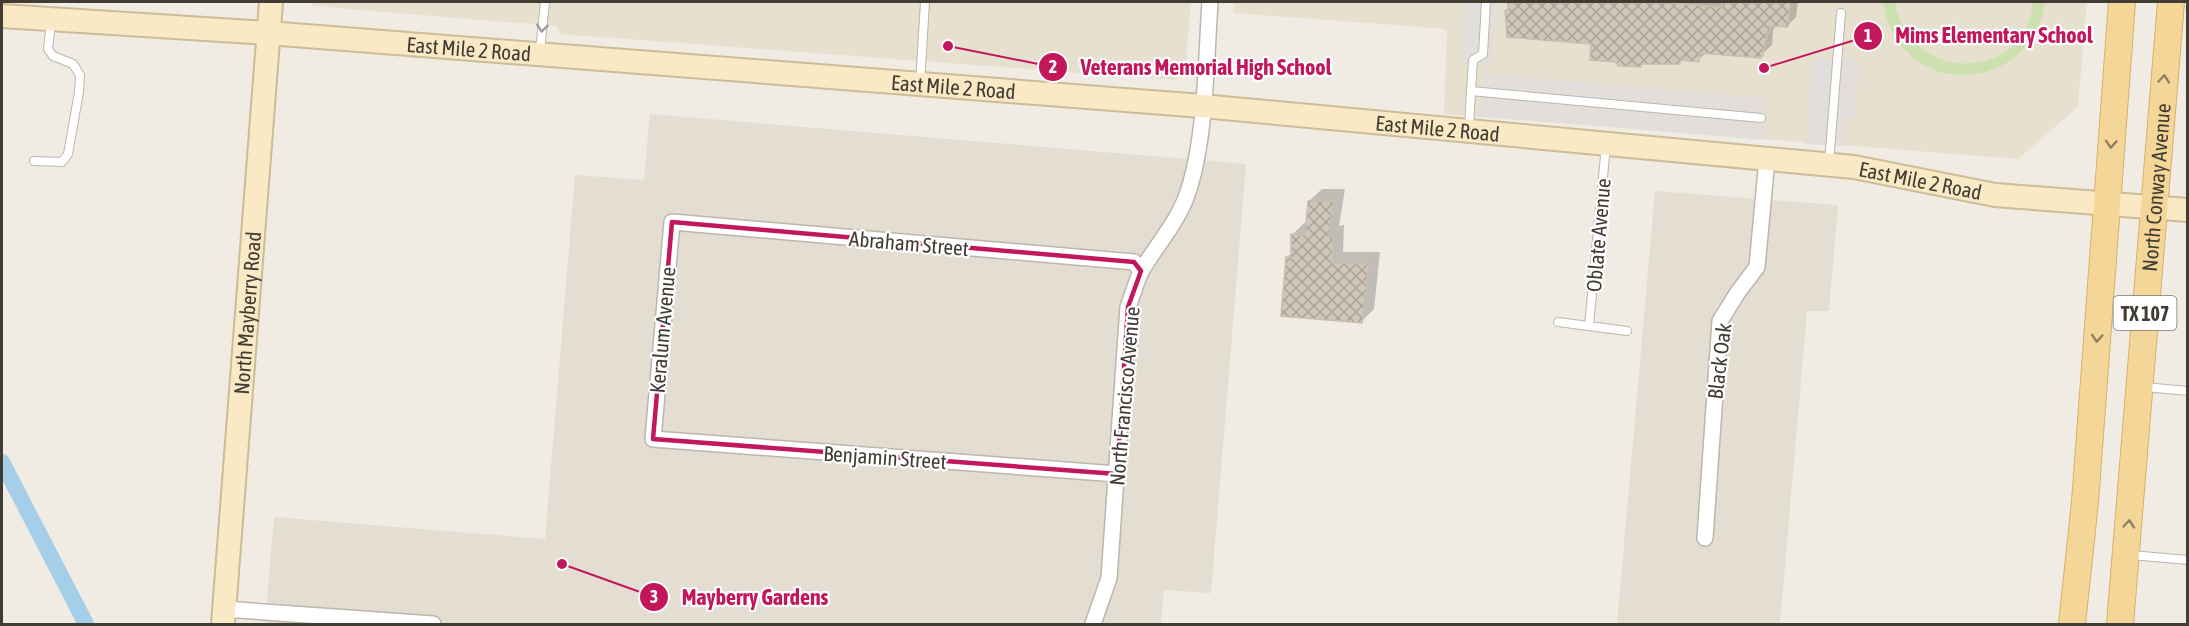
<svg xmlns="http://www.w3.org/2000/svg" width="2189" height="626" font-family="'Asap Condensed',sans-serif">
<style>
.residential{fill:#e3ddd2}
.education{fill:#e8e0cf}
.park{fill:#cde1b0}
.parking{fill:#e1dedc}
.shadow{fill:#0003}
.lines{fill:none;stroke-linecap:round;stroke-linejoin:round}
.canal{stroke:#a5cfe8;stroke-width:16}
.building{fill:url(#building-cross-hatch);stroke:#cabeae;stroke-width:1.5}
.lane-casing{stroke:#bdb6aa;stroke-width:10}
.street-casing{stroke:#bdb6aa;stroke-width:18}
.secondary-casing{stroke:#ccbc97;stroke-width:26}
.primary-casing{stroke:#d7b16b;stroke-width:28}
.lane{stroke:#fff;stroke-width:8}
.street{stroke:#fff;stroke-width:15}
.secondary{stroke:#f9eac5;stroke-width:22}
.primary{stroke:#f4d699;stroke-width:26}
.oneway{stroke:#a09e9a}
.oneway2{stroke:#928161}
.marked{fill:none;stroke:#c2185b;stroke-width:4.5;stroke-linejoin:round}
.labels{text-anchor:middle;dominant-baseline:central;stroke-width:4.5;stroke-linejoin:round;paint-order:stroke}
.shield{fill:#fff;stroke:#7a7671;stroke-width:1.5}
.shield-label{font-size:20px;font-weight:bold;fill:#413c34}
.street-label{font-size:21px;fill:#413c34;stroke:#fff}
.leader{fill:none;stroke:#c2185b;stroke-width:2}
.callout-dot{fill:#c2185b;stroke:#fff;stroke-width:2}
.mark-label{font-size:18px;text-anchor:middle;font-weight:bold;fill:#fff}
.callout-label{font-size:22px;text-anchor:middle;font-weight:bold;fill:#c2185b;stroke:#fff;stroke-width:4.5;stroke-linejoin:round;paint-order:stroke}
</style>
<defs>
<pattern id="building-cross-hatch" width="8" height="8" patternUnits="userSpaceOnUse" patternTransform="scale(1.5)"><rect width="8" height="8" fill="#d0c7ba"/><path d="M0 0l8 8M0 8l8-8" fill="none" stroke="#aaa398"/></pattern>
</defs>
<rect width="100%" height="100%" fill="#f0ece4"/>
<g class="residential">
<polygon points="650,114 1246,164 1211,593 1164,590 1161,624 265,624 274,517 545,539 575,175 644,180"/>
<polygon points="1655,191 1838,205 1829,311 1807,311 1780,624 1617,624"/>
</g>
<g class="education">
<polygon points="310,2 1191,2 1185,72 1175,80 559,34 557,26 314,6"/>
<polygon points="1234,2 2087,2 2078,107 2018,159 1444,114 1447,29 1233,13"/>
</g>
<path class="park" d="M1883 2H1895C1911 87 2027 81 2033 2H2045C2044 14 2040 26 2033 36 2006 81 1943 89 1906 51 1892 37 1886 20 1883 2Z"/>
<g class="parking">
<polygon points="1466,2 1497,2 1492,66 1461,64"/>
<polygon points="1812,58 1859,61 1856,118 1845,118 1843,146 1806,144"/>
<polygon points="1483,74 1766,98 1763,140 1479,116"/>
</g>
<g class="shadow">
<polygon points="1510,2 1798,2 1796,17 1787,26 1776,25 1773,30 1772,45 1760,56 1707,52 1698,60 1682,59 1679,62 1644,62 1640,66 1616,61 1593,43 1509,9"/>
<polygon points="1322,189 1345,189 1339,226 1344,225 1343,252 1380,252 1374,309 1362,321 1287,257 1293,252 1292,235 1304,223 1308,223 1309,201"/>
</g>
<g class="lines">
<polyline class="canal" points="2,462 86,624"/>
</g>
<g class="building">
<polygon points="1508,2 1654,2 1722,7 1722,2 1790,2 1788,27 1770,26 1770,33 1767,32 1767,38 1765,40 1763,55 1760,58 1700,53 1699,62 1680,60 1680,64 1641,64 1641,67 1618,66 1616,62 1590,60 1591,44 1507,37 1505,11 1508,9"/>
<polygon points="1308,201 1334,201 1328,237 1333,237 1332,263 1369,264 1362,323 1281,316 1286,257 1291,258 1291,234 1305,235"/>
</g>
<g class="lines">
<defs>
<g id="lane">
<polyline points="540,51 545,2"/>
<polyline points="920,83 925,2"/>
<polyline points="1471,91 1473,60 1483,54 1486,2"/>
<polyline points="1469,128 1471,91 1761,118"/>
<polyline points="34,161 62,162 68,154 79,92 80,75 73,64 53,56 48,49 51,21"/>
<polyline points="1829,163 1841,13"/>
<polyline points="1558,322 1627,331"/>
<polyline points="1589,326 1606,145"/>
<polyline points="2144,387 2188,391"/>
<polyline points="2131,555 2188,560"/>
</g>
<g id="street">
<polyline points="1117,474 653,439 672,222 1134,262 1141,271"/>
<polyline points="1705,538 1720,321 1738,292 1757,267 1767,159"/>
<polyline points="224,609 433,624"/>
<path d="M1093 624 1109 578 1128 307C1133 295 1136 280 1143 268 1159 242 1180 219 1189 189 1206 134 1206 60 1210 2"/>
</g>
<g id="secondary">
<path id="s1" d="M2 16 268 33 1202 106 1854 167 1995 195 2188 210"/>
<path id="s2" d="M223 624 271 2"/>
</g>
<g id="primary">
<polyline points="2072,624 2085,502 2122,2"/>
<path id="s3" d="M2120 624 2171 2"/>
</g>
</defs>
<use href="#lane" class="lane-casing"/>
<use href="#street" class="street-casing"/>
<use href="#secondary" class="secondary-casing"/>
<use href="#primary" class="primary-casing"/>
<use href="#lane" class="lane"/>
<use href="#street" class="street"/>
<use href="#secondary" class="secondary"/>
<use href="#primary" class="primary"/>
</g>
<defs><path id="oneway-chevron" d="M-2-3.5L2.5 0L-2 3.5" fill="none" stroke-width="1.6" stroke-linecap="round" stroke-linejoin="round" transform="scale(1.5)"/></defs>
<use class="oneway" href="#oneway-chevron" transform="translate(542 28) rotate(96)"/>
<g class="oneway2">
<use href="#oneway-chevron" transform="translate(2164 79) rotate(-85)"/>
<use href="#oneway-chevron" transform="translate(2111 144) rotate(94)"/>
<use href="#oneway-chevron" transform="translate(2097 338) rotate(94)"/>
<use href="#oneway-chevron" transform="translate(2129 524) rotate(-85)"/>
</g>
<path class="marked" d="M672 222 1134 262 1141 271 1128 307 1117 474 653 439Z"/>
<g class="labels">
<rect class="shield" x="2113.5" y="296" width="63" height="34" rx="4.5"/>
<g class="shield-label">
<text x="2145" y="313">TX 107</text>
</g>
<g class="street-label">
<text stroke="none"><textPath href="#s1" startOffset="468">East Mile 2 Road</textPath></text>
<text stroke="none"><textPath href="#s1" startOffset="954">East Mile 2 Road</textPath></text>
<text stroke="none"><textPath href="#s1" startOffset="1440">East Mile 2 Road</textPath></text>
<text stroke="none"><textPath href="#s1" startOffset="1926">East Mile 2 Road</textPath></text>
<text stroke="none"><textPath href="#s3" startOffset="438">North Conway Avenue</textPath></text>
<text transform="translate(1598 235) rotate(-85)">Oblate Avenue</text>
<text transform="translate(909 243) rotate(5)">Abraham Street</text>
<text stroke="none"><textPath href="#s2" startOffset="312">North Mayberry Road</textPath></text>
<text transform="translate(662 330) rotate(-85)">Keralum Avenue</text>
<text transform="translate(1719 361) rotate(-83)">Black Oak</text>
<text transform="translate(1124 396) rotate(-85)">North Francisco Avenue</text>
<text transform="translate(885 457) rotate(4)">Benjamin Street</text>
</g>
</g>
<path class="leader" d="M1764 68L1868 36M948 46L1053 67M562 564L654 597"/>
<g class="callout-dot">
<circle cx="1764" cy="68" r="6"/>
<circle cx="948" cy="46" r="6"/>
<circle cx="562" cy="564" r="6"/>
<circle cx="1868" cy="36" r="15"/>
<circle cx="1053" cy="67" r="15"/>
<circle cx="654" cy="597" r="15"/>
</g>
<g class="mark-label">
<text x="1868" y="42">1</text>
<text x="1053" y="73">2</text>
<text x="654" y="603">3</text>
</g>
<g class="callout-label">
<text x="1994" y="43">Mims Elementary School</text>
<text x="1206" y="75">Veterans Memorial High School</text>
<text x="755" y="605">Mayberry Gardens</text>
</g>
<rect width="2189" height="626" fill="none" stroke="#413c34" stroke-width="6"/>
</svg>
